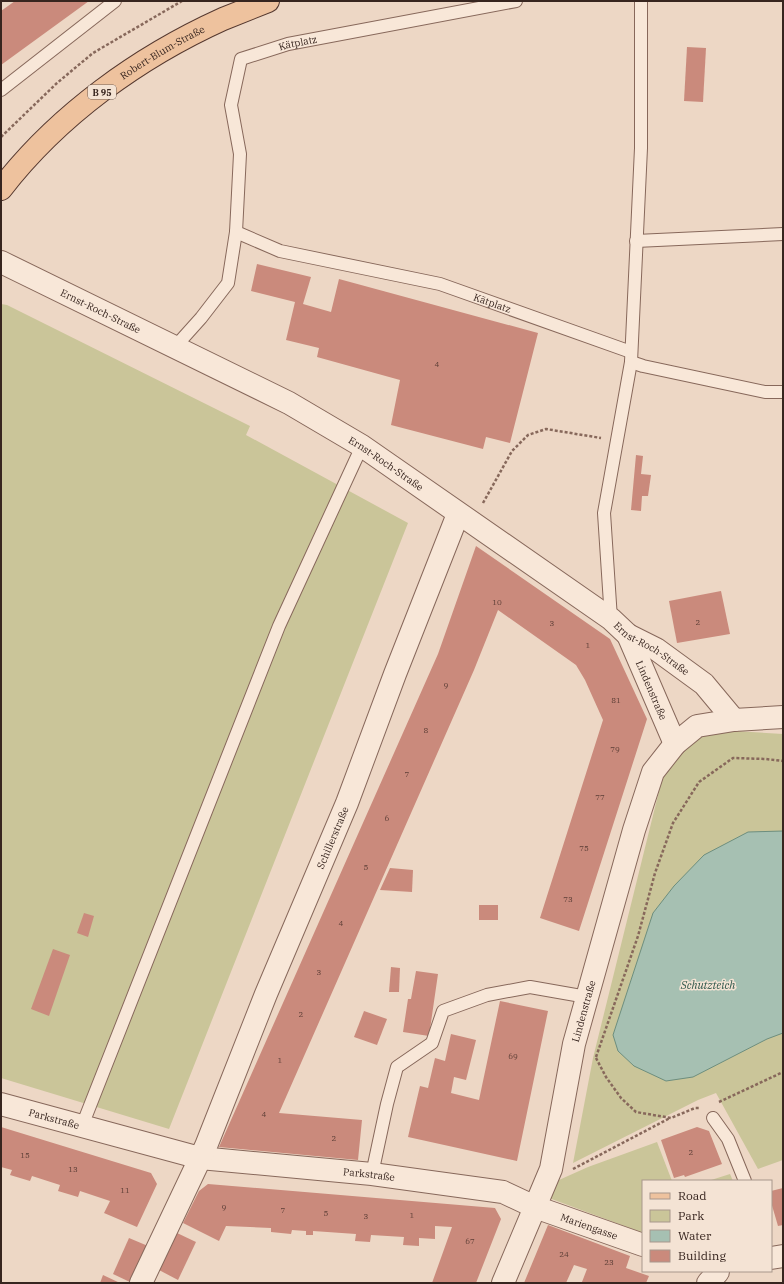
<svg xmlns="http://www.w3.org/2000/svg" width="784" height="1284" font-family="'IBM Plex Serif',serif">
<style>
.green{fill:#cac599}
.water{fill:#a6c0b2;stroke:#6d8e7e}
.building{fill:#ca8a7c}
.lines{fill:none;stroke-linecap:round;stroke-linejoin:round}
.lane-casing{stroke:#87685b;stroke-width:14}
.street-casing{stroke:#87685b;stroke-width:24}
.primary-casing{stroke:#55382f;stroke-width:24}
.path{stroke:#87685b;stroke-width:2.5;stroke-dasharray:3 2;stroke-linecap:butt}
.lane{stroke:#f8e7d8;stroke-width:12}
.street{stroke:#f8e7d8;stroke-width:22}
.primary{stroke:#eec29e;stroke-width:22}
.labels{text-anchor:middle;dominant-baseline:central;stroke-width:3;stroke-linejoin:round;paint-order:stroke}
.number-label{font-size:8px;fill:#5c3e36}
.shield{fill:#f4e3d4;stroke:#705e55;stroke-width:1}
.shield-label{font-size:9px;font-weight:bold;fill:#37251f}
.street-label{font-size:10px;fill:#37251f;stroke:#f4e3d4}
.water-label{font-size:11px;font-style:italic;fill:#2f574b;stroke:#f4e3d4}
</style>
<rect width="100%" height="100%" fill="#edd7c5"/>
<g class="green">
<polygon points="1,304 7,305 250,426 246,435 408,523 169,1129 1,1078"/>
<polygon points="718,730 783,734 783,1160 758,1169 716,1093 698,1100 573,1163 593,1058 662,779 674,763 695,739"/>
<polygon points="657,1142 672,1181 643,1181 643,1233 549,1198 559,1180 588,1167"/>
<polygon points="730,1174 733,1181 708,1181"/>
</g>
<polygon class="water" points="783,831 783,1033 767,1039 693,1077 666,1081 634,1066 618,1051 613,1035 653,913 674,886 704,855 748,832"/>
<g class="building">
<polygon points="15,1 89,1 1,65 1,11"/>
<polygon points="687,47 706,48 703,102 684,101"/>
<polygon points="257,264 311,277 303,304 331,312 339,279 538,333 510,443 486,437 483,449 391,425 400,380 317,357 319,348 286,340 295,302 251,291"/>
<polygon points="636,455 643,456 641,474 651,475 648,496 642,496 641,511 631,510"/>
<polygon points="476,546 610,639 647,719 579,931 540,918 603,720 585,680 576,665 498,610 474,670 279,1113 362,1120 358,1160 219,1147 438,654"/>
<polygon points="721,591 730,634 677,643 669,601"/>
<polygon points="390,868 413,870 412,892 380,890"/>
<rect x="479" y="905" width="19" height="15"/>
<polygon points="84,913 94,916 88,937 77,933"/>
<polygon points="53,949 70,955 49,1016 31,1009"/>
<polygon points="391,967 400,968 399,992 389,992"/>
<polygon points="416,971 438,974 429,1036 403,1032 408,999 411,999"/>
<polygon points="500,1001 548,1011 517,1161 408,1137 420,1086 428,1088 435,1058 445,1061 451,1034 476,1040 466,1080 454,1077 451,1093 479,1100"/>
<polygon points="364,1011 387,1019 377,1045 354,1037"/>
<polygon points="1,1127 151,1173 157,1184 137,1227 104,1213 110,1201 80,1191 78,1197 58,1191 60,1185 32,1176 30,1181 10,1175 12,1170 1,1167"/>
<polygon points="697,1127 709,1131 722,1164 685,1177 684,1175 674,1178 661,1140"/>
<polygon points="208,1184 495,1208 501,1219 476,1283 432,1283 452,1227 435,1226 435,1239 419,1238 419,1246 403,1245 404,1237 371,1235 370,1242 355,1241 356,1234 313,1231 313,1235 306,1235 306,1231 292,1230 291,1234 271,1232 271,1228 226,1226 219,1241 183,1223 199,1191"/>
<polygon points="783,1188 783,1225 778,1226 771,1202 771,1191"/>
<polygon points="548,1225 630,1256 626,1268 649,1276 646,1283 586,1283 582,1282 587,1269 574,1265 566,1283 524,1283"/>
<polygon points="177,1233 196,1242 178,1280 159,1270"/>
<polygon points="129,1238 148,1246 132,1283 113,1274"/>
<polygon points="103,1275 120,1283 100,1283"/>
</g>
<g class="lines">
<defs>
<g id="lane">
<polyline points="1,90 115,1"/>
<path id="s1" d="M236 232 280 251 440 284 631 352"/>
<polyline points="636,241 783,234"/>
<path id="s2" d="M175 347 201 318 228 283 236 232 240 154 231 105 241 59 288 44 516 1"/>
<polyline points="631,362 643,366 765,392 783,392"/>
<polyline points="611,619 604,513 631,362 641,148 641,1"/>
<polyline points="713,1118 728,1139 745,1181"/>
<polyline points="82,1126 279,626 362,446"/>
<polyline points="372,1174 387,1104 397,1067 432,1043 443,1011 487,995 530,987 587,997"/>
</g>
<g id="street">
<path id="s3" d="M1 262 289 403 362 446 611 619 628 635 656 649 704 684 734 720"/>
<path id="s4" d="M628 635 675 744"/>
<path id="s5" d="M1 1104 200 1158 372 1174 503 1192 535 1207 643 1245"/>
<polyline points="771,1258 783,1256"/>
<path id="s6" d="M141 1283 206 1146 266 994 347 803 395 674 458 514"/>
<path id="s7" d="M503 1283 551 1169 574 1044 634 830 653 772 675 744 697 726 734 720 783 717"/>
<polyline points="708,1283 718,1272"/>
</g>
<g id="primary">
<path id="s8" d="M1 189C58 115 139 57 223 19 238 13 253 7 268 1"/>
</g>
</defs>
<use href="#lane" class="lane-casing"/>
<use href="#street" class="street-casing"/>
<use href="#primary" class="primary-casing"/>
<g class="path">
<polyline points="1,137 57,83 93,53 182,1"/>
<polyline points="483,503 512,451 528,435 546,429 601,438"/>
<polyline points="596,1057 638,936 655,873 673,823 699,782 733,758 766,759 783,761"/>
<polyline points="596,1058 606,1077 621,1098 636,1112 671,1118 695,1108 700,1108"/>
<polyline points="719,1102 783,1072"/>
<polyline points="573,1169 670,1118"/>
</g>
<use href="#lane" class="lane"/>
<use href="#street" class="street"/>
<use href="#primary" class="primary"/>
</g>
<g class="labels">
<g class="number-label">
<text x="437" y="364">4</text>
<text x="497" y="602">10</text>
<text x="698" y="622">2</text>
<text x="552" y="623">3</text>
<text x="588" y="645">1</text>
<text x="446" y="685">9</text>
<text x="616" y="700">81</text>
<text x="426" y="730">8</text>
<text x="615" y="749">79</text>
<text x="407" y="774">7</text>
<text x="600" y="797">77</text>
<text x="387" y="818">6</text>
<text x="584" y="848">75</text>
<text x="366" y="867">5</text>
<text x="568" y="899">73</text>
<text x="341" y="923">4</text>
<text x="319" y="972">3</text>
<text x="301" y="1014">2</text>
<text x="513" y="1056">69</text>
<text x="280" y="1060">1</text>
<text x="264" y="1114">4</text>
<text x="334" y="1138">2</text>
<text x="691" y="1152">2</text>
<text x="25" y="1155">15</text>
<text x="73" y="1169">13</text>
<text x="125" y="1190">11</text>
<text x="224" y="1207">9</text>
<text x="283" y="1210">7</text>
<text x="326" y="1213">5</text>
<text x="412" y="1215">1</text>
<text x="366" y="1216">3</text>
<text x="470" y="1241">67</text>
<text x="564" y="1254">24</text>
<text x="609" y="1262">23</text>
</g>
<rect class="shield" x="88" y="85" width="28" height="14" rx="3"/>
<g class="shield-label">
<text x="102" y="92">B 95</text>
</g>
<g class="street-label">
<text stroke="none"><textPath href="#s2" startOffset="369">Kätplatz</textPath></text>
<text stroke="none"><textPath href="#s8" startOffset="213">Robert-Blum-Straße</textPath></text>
<text stroke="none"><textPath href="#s1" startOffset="267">Kätplatz</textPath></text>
<text stroke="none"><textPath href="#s3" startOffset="111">Ernst-Roch-Straße</textPath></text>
<text stroke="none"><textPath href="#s3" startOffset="435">Ernst-Roch-Straße</textPath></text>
<text stroke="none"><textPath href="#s3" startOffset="759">Ernst-Roch-Straße</textPath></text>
<text stroke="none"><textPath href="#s4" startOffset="60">Lindenstraße</textPath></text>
<text stroke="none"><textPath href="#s6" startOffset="485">Schillerstraße</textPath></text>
<text stroke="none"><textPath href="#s7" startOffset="285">Lindenstraße</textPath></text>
<text stroke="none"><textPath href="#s5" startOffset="55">Parkstraße</textPath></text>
<text stroke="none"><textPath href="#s5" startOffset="376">Parkstraße</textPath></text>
<text stroke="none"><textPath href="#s5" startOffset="604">Mariengasse</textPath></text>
</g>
<g class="water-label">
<text x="708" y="985">Schutzteich</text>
</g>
</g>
<rect width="784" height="1284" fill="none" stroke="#37251f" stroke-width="4"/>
<rect x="642" y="1180" width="130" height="92" fill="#f4e3d4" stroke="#a8978c"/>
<rect x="650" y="1193" width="20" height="6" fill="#eec29e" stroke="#a8978c"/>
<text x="678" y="1200" font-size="12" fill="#37251f">Road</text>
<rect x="650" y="1210" width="20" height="12" fill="#cac599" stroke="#a8978c"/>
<text x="678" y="1220" font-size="12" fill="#37251f">Park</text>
<rect x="650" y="1230" width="20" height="12" fill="#a6c0b2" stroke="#a8978c"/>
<text x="678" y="1240" font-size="12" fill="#37251f">Water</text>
<rect x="650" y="1250" width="20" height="12" fill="#ca8a7c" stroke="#a8978c"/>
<text x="678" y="1260" font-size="12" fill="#37251f">Building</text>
</svg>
